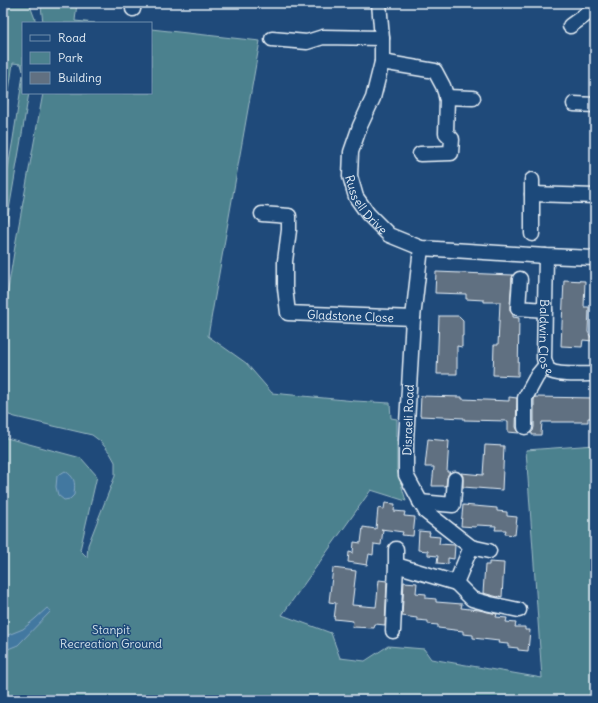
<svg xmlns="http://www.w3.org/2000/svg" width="598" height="703" font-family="Delius,sans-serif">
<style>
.green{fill:#4c818e;stroke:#9ab9c3}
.water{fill:#4378a0;stroke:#85a8c3}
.building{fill:#617081;stroke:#e8f1f8}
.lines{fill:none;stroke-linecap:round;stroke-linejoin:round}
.minor-casing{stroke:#e8f1f8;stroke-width:17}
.minor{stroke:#1f4a7a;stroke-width:14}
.labels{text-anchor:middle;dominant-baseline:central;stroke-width:3;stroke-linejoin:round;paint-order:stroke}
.street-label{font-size:12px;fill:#e8f1f8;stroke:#1f4a7a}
.park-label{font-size:12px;fill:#d1e0e8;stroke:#1f4a7a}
</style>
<rect width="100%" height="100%" fill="#1f4a7a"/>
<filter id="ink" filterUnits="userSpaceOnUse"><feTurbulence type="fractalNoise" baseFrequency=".025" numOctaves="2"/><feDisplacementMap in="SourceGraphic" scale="8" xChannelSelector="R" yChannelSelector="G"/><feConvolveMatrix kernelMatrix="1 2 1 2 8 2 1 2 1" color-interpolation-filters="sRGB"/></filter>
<g filter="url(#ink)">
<g class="green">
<polygon points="3,3 29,3 35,19 35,23 23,23 23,71 21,64 13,63 3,132"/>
<polygon points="39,3 77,3 75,21 95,23 43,23 41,6"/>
<polygon points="151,29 260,41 208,336 246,363 272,393 355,401 390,403 391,418 397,419 397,470 406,501 371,490 282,615 331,633 340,658 365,661 388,646 424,649 431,659 542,678 526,450 595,445 595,700 3,700 3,437 81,458 97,476 80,550 87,557 88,545 115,476 115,462 110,453 100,441 92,435 15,417 3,413 3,321 15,246 43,93 151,93"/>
<polygon points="23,75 23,93 29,93 3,245 3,197 13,139"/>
</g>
<g class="water">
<path d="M65 471C76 478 75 483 74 495L70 499 64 500 58 495 56 487 57 476Z"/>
<polygon points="47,608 51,611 18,645 3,651 3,637 23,629 36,618"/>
</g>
<g class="building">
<polygon points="436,272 513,275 512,278 510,307 510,311 513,315 513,317 519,318 518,376 493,375 494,345 498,345 500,302 484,302 484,300 466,299 466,294 435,293"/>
<polygon points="564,280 585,281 584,307 589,307 588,332 593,341 583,340 582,347 561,346"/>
<polygon points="439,316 459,316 463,320 463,336 462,336 462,347 457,346 457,374 437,374"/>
<polygon points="421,396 462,397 462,399 509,401 509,397 517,398 516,427 519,433 508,432 508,421 464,420 464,418 420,416"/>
<polygon points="535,397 595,398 595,418 588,418 588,422 542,422 541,435 532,435 532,433 530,433 533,431 534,427 534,400"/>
<polygon points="428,439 449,441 447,472 450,472 448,475 447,478 446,486 432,486 434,467 425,467"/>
<polygon points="485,445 504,446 502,490 463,487 463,476 461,473 483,475"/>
<polygon points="385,503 395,504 394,511 405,512 404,516 415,517 413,536 402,535 403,532 381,529 383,530 381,545 374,544 373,555 369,554 367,565 348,562 349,552 353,553 354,542 361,543 363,527 376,529 378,508 384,509"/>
<polygon points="463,505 497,508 497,511 507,512 507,516 517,517 515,535 505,534 506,530 495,530 496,526 477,525 476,527 461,526"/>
<polygon points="419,531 430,532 429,536 440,537 439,544 455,545 454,559 448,558 448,564 437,563 438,556 428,555 428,551 418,550"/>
<polygon points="489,562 504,563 502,597 499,596 498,597 483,593 485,565 489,565"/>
<polygon points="333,568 356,571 352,605 376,607 379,580 387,581 385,625 375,624 374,628 352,627 353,621 334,619 336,603 329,602"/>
<polygon points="404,582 417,583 416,593 426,594 426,598 436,599 436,602 462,604 461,608 479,610 497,614 496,617 507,618 506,622 516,623 515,627 525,627 525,630 530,630 528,651 518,650 518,648 508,647 508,644 498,643 499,641 473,638 473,635 463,634 463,631 438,628 438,625 428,624 428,621 417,620 417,618 402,616"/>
</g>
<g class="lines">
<defs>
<g id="minor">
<path id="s1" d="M379 3 382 38V62L373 98 360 126 351 152 350 176 356 197 368 214 389 235 421 248 546 256 595 258"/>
<polyline points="133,9 134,3"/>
<polyline points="570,26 595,8"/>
<polyline points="272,39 307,42 323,37 382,38"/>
<polyline points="382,62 435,71 443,86 447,98 446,133 452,139 451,153 420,154"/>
<polyline points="446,97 473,98"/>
<polyline points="574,104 595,105"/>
<polyline points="532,194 595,196"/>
<path id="s2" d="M262 214 289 216V230L285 261V288L288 313 413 318"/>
<polyline points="532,234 532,180"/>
<polyline points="421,248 413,318 406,441 406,475 426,512 471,547 489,551"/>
<path id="s3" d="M546 256 544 358C545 362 546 368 549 370 556 376 585 374 595 374"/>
<polyline points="520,279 518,308 545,310"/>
<polyline points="525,427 525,398 537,376 546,365"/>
<polyline points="420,502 453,505 455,479"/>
<polyline points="396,549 396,565 456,583 471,547"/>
<polyline points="456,583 472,599 490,604 519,610"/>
<polyline points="393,631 396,565"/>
</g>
</defs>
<use href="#minor" class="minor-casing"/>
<use href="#minor" class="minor"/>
</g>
</g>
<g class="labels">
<g class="street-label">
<text stroke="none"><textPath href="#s1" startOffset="212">Russell Drive</textPath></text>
<text stroke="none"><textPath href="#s2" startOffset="187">Gladstone Close</textPath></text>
<text stroke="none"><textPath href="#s3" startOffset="81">Baldwin Close</textPath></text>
<text transform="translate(408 420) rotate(-88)">Disraeli Road</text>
</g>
<g class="park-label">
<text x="111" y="629">Stanpit<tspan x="111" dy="14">Recreation Ground</tspan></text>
</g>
</g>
<rect width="598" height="703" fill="none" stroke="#1f4a7a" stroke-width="16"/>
<rect x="8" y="8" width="582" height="687" fill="none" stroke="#e8f1f8" stroke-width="1.5" filter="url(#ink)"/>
<rect x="22" y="22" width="130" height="72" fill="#1f4a7a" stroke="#6f8dac"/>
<rect x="30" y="35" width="20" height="6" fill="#1f4a7a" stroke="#6f8dac"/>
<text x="58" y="42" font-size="12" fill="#e8f1f8">Road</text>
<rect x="30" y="52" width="20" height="12" fill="#4c818e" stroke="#6f8dac"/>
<text x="58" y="62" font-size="12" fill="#e8f1f8">Park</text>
<rect x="30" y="72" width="20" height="12" fill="#617081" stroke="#6f8dac"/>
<text x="58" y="82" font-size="12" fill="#e8f1f8">Building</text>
</svg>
